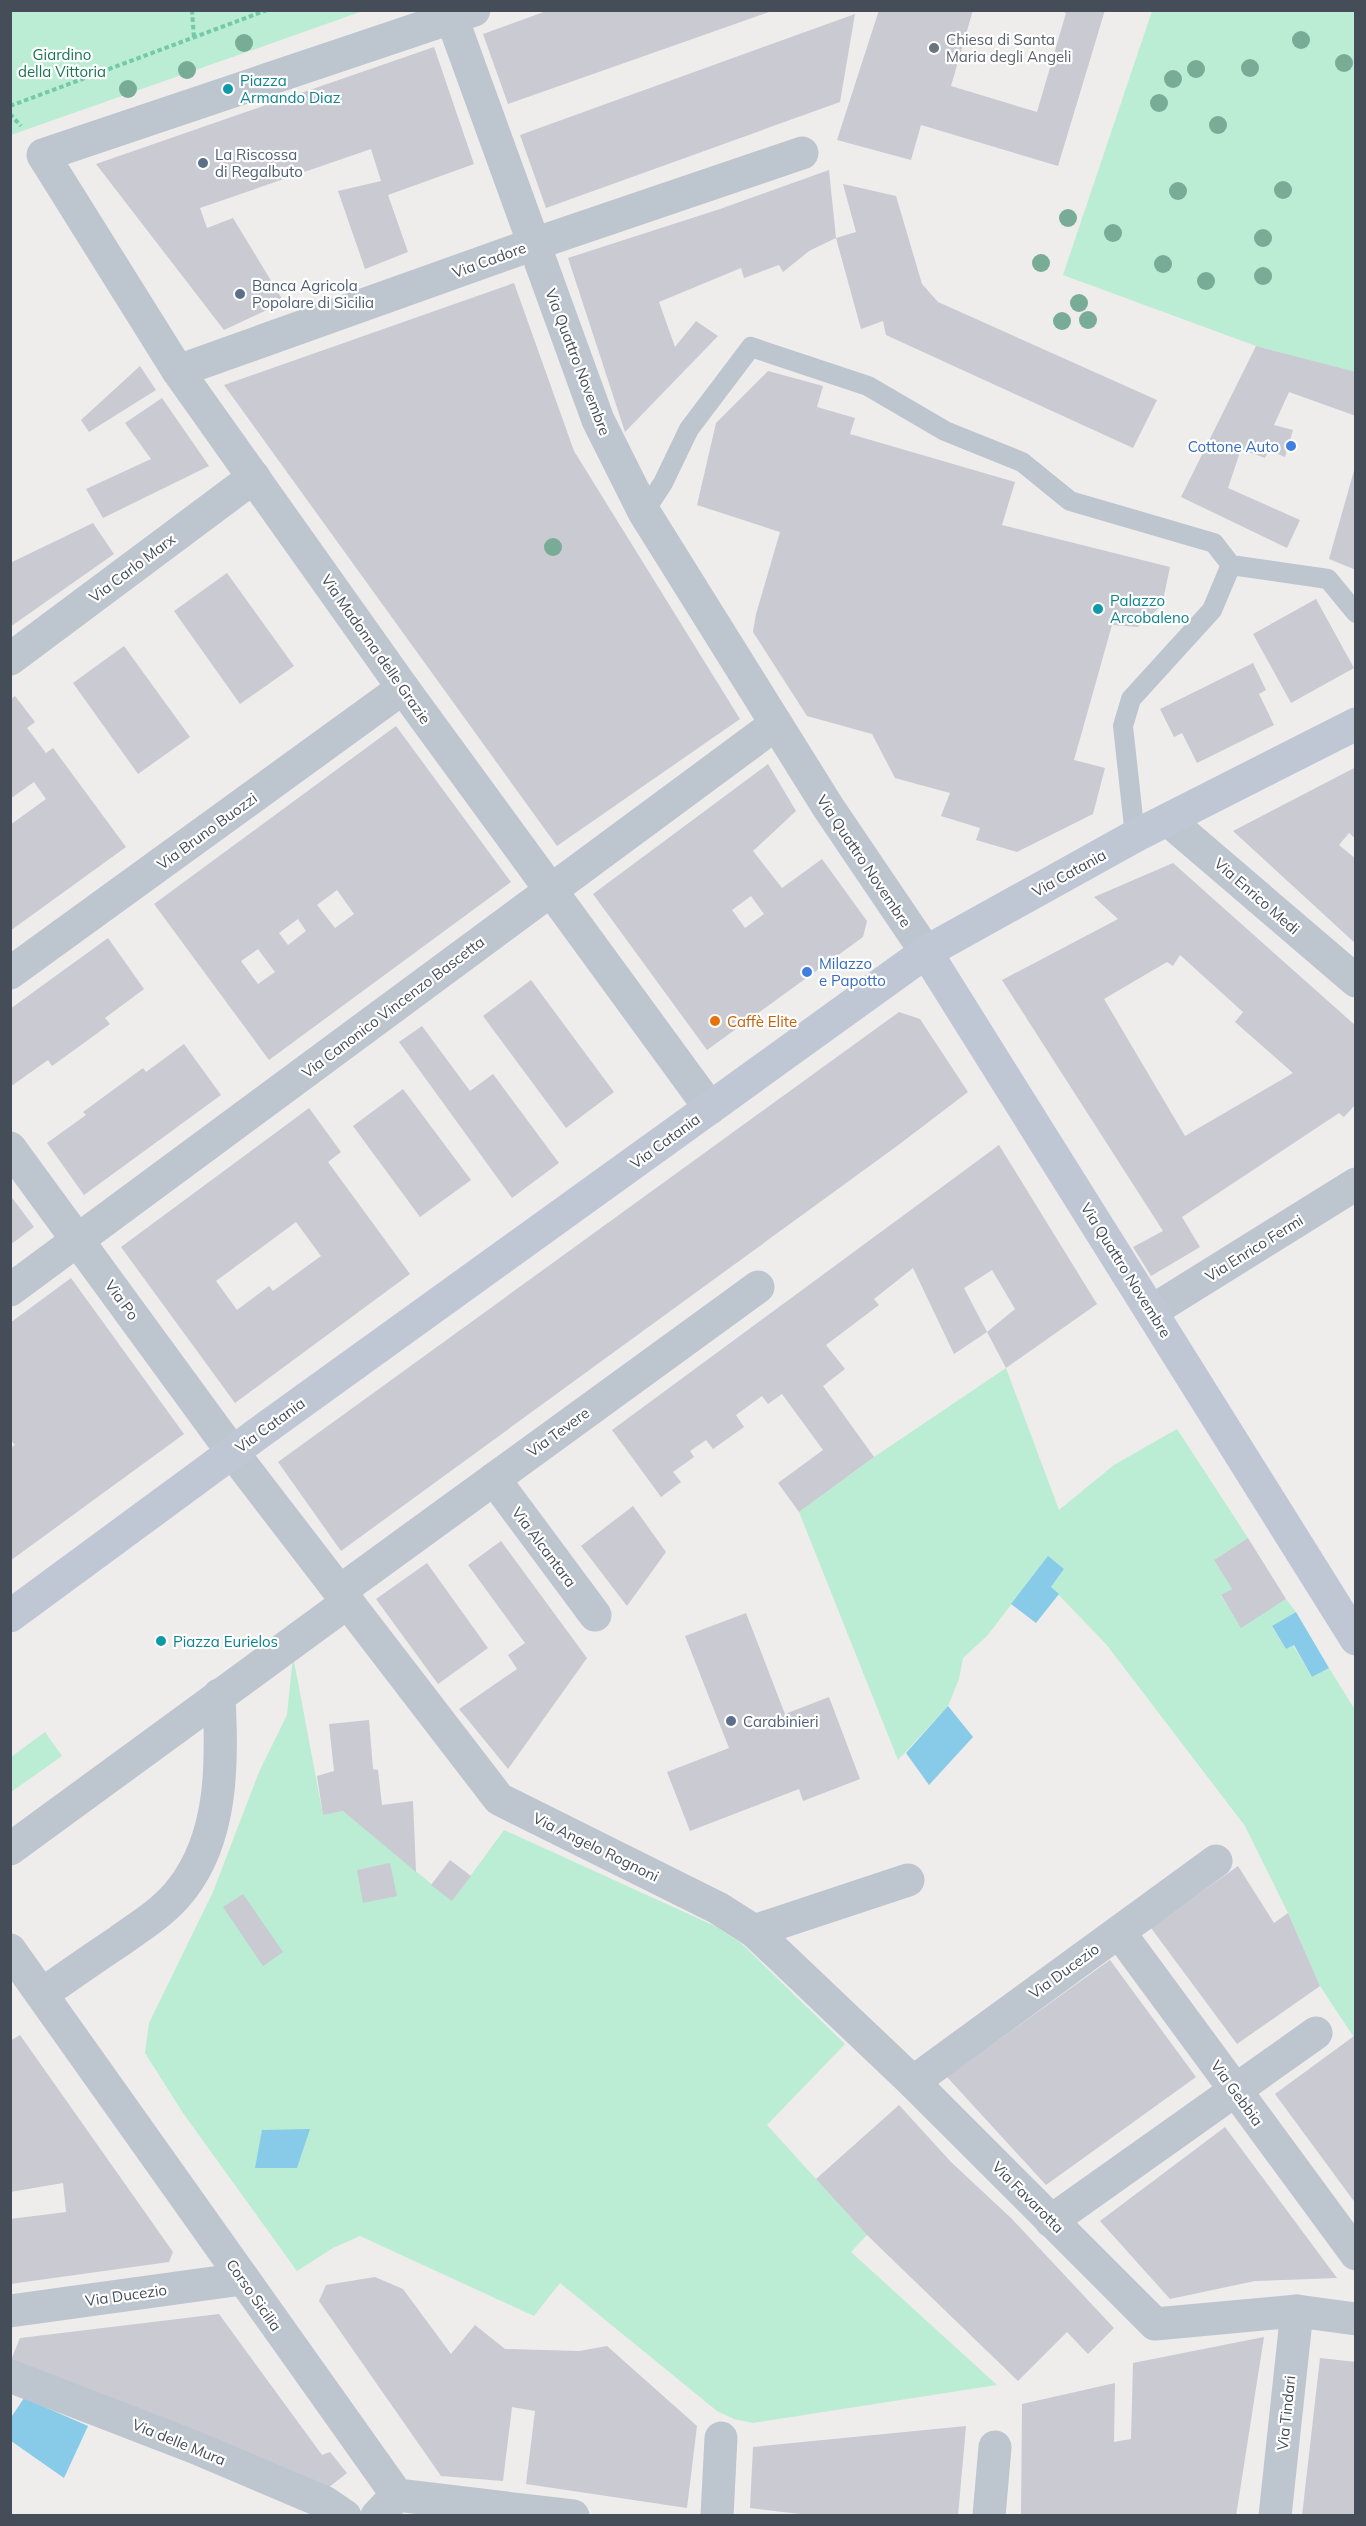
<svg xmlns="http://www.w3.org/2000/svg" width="1366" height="2526" font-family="Mulish,sans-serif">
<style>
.green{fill:#baedd3}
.water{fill:#88cbe9}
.building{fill:#c9cad2;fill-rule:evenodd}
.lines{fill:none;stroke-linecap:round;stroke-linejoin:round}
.path{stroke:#73c9a8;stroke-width:4;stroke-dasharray:4.5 3;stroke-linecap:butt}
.lane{stroke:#bdc5ce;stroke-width:20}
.street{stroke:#bdc5ce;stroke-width:33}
.secondary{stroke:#bfc7d5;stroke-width:33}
.tree{fill:#79ac97}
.worship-dot{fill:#6b7280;stroke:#fff;stroke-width:2}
.culture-dot{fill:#0f9aa8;stroke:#fff;stroke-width:2}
.service-dot{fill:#5c6f8a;stroke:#fff;stroke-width:2}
.shop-dot{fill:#3f7fe0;stroke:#fff;stroke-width:2}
.food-dot{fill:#e8710a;stroke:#fff;stroke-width:2}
.labels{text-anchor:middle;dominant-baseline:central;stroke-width:4.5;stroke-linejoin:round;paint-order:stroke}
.worship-label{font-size:15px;fill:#5b616d;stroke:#fff;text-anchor:start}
.park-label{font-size:15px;fill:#187752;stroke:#fff}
.culture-label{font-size:15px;fill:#0d838f;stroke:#fff;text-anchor:start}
.service-label{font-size:15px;fill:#4e5e75;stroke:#fff;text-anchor:start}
.street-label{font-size:15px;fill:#454d59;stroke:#fff}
.shop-label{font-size:15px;fill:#366cbe;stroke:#fff;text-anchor:end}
.food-label{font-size:15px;fill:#c56008;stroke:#fff;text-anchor:start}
</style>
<rect width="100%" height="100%" fill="#efecec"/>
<g class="green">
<polygon points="11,10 363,10 363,11 11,135"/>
<polygon points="1152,11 1355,11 1355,372 1256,346 1063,275"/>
<polygon points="1006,1368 1059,1510 1114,1465 1177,1429 1248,1538 1214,1560 1232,1589 1221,1596 1241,1627 1286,1599 1296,1612 1272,1627 1286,1649 1293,1645 1312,1677 1329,1668 1355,1710 1355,2039 1320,1986 1288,1913 1245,1826 1106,1644 1051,1587 1064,1569 1048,1557 987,1636 963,1658 959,1679 948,1706 898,1760 799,1512 874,1457"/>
<polygon points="293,1656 323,1815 343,1811 452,1901 504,1830 717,1927 741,1943 845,2044 767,2125 867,2235 851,2252 997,2385 753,2423 734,2419 717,2411 560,2283 534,2316 360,2236 333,2248 297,2271 183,2113 145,2053 149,2023 213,1892 259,1772 287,1715"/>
<polygon points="45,1732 62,1756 11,1792 11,1757"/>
</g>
<g class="water">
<polygon points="1048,1556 1064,1569 1051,1587 1059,1594 1036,1623 1011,1604"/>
<polygon points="1296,1612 1329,1668 1312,1677 1294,1645 1286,1649 1272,1626"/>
<polygon points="948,1706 973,1737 929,1785 906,1753"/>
<polygon points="310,2129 297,2168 255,2168 262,2130"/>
<polygon points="24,2398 88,2426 64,2478 11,2441 10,2419"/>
</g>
<g class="building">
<polygon points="549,10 772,10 772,11 508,104 483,34"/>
<polygon points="879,10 973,10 951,86 1037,112 1066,13 1059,10 1105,10 1058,166 921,125 911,160 837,140"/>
<polygon points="855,14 840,102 546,208 520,135"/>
<polygon points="434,47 474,164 388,195 408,252 365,269 338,191 381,181 371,149 200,208 207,228 233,218 284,302 224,330 96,164"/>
<polygon points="829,170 836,238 809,251 783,272 779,265 744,278 741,268 659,302 675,347 696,321 718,336 625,432 568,258 720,209"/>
<polygon points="843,184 896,196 922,284 938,302 1157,400 1133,448 886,335 883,321 861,329 836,238 856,232"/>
<polygon points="514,283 574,451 740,719 557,846 224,385"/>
<polygon points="1256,346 1356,372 1356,416 1289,392 1274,425 1293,430 1285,457 1269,450 1265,458 1241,449 1228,488 1300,520 1287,548 1181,497"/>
<polygon points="140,366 156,390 89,432 81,420"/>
<polygon points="768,371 823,386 817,407 855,418 850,434 1015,482 1002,525 1170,567 1162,605 1138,627 1112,625 1074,760 1105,768 1093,814 1017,852 976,840 980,828 941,816 950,793 895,778 872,734 807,716 753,632 756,614 780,532 697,505 716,423"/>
<polygon points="162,398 209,466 103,518 86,489 151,459 125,423"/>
<polygon points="1355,467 1356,467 1356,570 1329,559"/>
<polygon points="93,523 114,554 10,627 10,563"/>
<polygon points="227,573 294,666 240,704 174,611"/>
<polygon points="1316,599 1354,668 1291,703 1253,634"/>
<polygon points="124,646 190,737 138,774 73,683"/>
<polygon points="1253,663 1266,690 1259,694 1274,725 1197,763 1182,733 1174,737 1160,709"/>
<polygon points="15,696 35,722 27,728 46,753 53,748 126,847 10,931 10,825 46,799 34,782 10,799 10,700"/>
<path d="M396 726 511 882 269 1060 154 904ZM337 890 354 914 335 928 317 905ZM298 919 306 931 288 945 279 933ZM258 949 275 972 258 984 241 961Z"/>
<path d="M768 764 796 811 753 851 782 888 822 859 867 921 863 937 707 1050 593 894ZM751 896 764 914 745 928 732 910Z"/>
<polygon points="1356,767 1356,839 1349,833 1339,845 1356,859 1356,944 1233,831"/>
<path d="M1173 863 1356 1026V1104L1344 1117 1339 1113 1182 1217 1200 1247 1151 1276 1133 1247 1163 1231 1002 980 1118 919 1094 897ZM1180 955 1243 1012 1235 1022 1293 1073 1185 1136 1104 999 1167 962 1173 966Z"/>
<polygon points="108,938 144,989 105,1018 110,1024 52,1066 48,1060 10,1087 10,1009"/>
<polygon points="531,980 614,1092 566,1128 483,1016"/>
<polygon points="899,1012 920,1019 968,1092 897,1146 341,1551 278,1462"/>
<polygon points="422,1026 470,1091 493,1074 559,1163 512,1198 399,1042"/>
<polygon points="184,1044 221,1095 84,1195 47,1143 86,1115 83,1112 143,1068 146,1072"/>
<polygon points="403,1089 471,1180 420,1217 353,1126"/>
<path d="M309 1108 341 1152 328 1162 410 1274 235 1403 121 1247ZM296 1222 321 1256 273 1291 269 1286 237 1310 216 1281Z"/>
<polygon points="999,1145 1097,1304 1006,1368 987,1332 1015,1309 992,1270 964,1288 987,1332 954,1354 913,1268 874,1299 879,1305 826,1345 845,1369 823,1386 874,1457 799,1512 778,1483 823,1450 782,1394 768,1404 762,1396 736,1415 744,1427 713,1449 706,1440 690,1451 694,1457 673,1472 681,1482 661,1497 612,1430"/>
<polygon points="10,1195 34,1227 10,1245"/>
<polygon points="71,1278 184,1434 10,1561 10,1448 15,1445 10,1439 10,1323"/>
<polygon points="633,1506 666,1552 627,1606 581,1546"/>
<polygon points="1248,1538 1286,1599 1241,1628 1221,1595 1232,1589 1214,1560"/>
<polygon points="501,1541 587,1658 508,1769 459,1709 517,1669 508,1655 525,1643 468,1565"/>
<polygon points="427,1563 488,1648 438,1684 376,1599"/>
<polygon points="746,1613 785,1714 829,1697 860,1779 803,1801 799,1789 690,1831 667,1772 729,1748 685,1636"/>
<polygon points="369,1720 373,1769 378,1770 382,1805 413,1801 416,1872 343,1811 323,1815 317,1776 334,1771 329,1724"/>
<polygon points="450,1860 471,1876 452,1901 431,1885"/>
<polygon points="390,1863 397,1896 363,1903 357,1870"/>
<polygon points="1238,1866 1274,1923 1288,1913 1320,1986 1237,2044 1151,1928"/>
<polygon points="243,1894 283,1952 263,1966 223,1907"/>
<polygon points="1110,1960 1196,2077 1046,2185 947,2077"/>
<polygon points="20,2035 173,2252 169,2262 10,2284 10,2219 66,2212 63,2183 10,2192 10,2041"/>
<polygon points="1354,2036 1356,2039 1356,2204 1275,2094"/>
<polygon points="899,2105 951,2162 1011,2218 1114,2328 1088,2354 1067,2332 1018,2381 867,2235 816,2179"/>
<polygon points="1225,2127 1337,2278 1255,2281 1170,2299 1100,2221"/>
<polygon points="375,2277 403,2289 451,2354 475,2325 505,2349 579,2351 607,2346 697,2426 687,2508 526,2484 535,2411 512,2407 503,2481 441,2476 319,2301 326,2285"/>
<polygon points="219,2314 322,2455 330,2452 347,2473 328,2488 198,2432 11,2360 20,2338"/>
<polygon points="1264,2337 1236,2516 1021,2516 1022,2404 1115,2383 1114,2442 1131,2439 1133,2363"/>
<polygon points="1320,2358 1356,2362 1356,2516 1302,2516"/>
<polygon points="966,2426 958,2516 817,2516 750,2508 753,2447"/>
</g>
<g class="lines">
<g class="path">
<polyline points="192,10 194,38"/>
<polyline points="10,106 267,10"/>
<polyline points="10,114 21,126"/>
</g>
<g class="lane">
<polyline points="644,512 663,483 689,429 751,347 868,386 945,431 1022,462 1070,501 1214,543 1231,565 1328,579 1356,613"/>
<polyline points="1135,836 1123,726 1131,699 1212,610 1231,565"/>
</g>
<g class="street">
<polyline points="449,10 598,420 644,512 828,807 926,952"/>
<polyline points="474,10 43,155 178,371 403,688 710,1108"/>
<polyline points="178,371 534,244 802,153"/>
<polyline points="10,659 254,477"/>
<polyline points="1168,820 1356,981"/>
<polyline points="10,973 403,688"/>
<polyline points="10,1148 233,1453 499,1799 718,1908 754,1931 908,1880"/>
<polyline points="10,1290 776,724"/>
<polyline points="1152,1311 1356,1184"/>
<polyline points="494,1479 595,1615"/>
<polyline points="340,1591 758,1287"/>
<polyline points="10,1849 348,1602"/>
<polyline points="754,1931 913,2082 1155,2324 1297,2311 1356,2319"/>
<polyline points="1119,1932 1356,2254"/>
<polyline points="10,1950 397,2495 573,2516"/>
<path d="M42 1994C67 1977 92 1959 118 1942 140 1926 164 1912 181 1890 224 1836 222 1760 219 1695"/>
<polyline points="913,2082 1216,1861"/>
<polyline points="1051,2221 1316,2033"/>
<polyline points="10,2311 242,2279"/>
<polyline points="10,2376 194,2447 326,2503 345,2516"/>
<polyline points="377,2516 397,2495"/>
<polyline points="717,2516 721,2438"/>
<polyline points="989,2516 995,2447"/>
<polyline points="1275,2516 1297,2311"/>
</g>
<g class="secondary">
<polyline points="926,952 1356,1639"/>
<polyline points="10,1616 256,1435 926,952 1135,836 1356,724"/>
</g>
</g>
<g class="tree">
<circle cx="1301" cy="40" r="9"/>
<circle cx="244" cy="43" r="9"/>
<circle cx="1344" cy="63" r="9"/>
<circle cx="1250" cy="68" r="9"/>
<circle cx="1196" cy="69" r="9"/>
<circle cx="187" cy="70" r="9"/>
<circle cx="1173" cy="79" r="9"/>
<circle cx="128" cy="89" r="9"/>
<circle cx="1159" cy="103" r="9"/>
<circle cx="1218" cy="125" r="9"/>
<circle cx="1283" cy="190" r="9"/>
<circle cx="1178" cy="191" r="9"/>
<circle cx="1068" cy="218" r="9"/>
<circle cx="1113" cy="233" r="9"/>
<circle cx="1263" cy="238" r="9"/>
<circle cx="1041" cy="263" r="9"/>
<circle cx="1163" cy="264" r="9"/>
<circle cx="1263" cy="276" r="9"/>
<circle cx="1206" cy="281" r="9"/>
<circle cx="1079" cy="303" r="9"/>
<circle cx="1088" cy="320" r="9"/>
<circle cx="1062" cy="321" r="9"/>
<circle cx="553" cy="547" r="9"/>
</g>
<circle class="worship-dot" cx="934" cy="48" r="6"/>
<g class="culture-dot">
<circle cx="228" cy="89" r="6"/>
<circle cx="1098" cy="609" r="6"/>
<circle cx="161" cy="1641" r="6"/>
</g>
<g class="service-dot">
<circle cx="203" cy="163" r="6"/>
<circle cx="240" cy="294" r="6"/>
<circle cx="731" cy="1721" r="6"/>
</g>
<g class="shop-dot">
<circle cx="1291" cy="446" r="6"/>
<circle cx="807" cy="972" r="6"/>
</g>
<circle class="food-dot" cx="715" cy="1021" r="6"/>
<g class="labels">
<g class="worship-label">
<text x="946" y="39">Chiesa di Santa<tspan x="946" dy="17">Maria degli Angeli</tspan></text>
</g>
<g class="park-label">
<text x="62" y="54">Giardino<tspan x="62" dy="17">della Vittoria</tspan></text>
</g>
<g class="culture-label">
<text x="240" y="80">Piazza<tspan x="240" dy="17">Armando Diaz</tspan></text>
<text x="1110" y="600">Palazzo<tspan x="1110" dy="17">Arcobaleno</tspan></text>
<text x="173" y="1641">Piazza Eurielos</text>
</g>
<g class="service-label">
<text x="215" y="154">La Riscossa<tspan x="215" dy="17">di Regalbuto</tspan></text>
<text x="252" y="285">Banca Agricola<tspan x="252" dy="17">Popolare di Sicilia</tspan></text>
<text x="743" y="1721">Carabinieri</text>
</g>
<g class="street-label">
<text transform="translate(489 260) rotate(-20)">Via Cadore</text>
<text transform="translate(578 362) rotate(69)">Via Quattro Novembre</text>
<text transform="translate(132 568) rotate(-37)">Via Carlo Marx</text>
<text transform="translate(376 649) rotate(55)">Via Madonna delle Grazie</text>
<text transform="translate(207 831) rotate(-36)">Via Bruno Buozzi</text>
<text transform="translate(864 861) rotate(56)">Via Quattro Novembre</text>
<text transform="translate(1069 873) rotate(-29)">Via Catania</text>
<text transform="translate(1257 896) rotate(41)">Via Enrico Medi</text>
<text transform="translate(393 1007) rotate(-37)">Via Canonico Vincenzo Bascetta</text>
<text transform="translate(665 1141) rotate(-36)">Via Catania</text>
<text transform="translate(1254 1248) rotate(-32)">Via Enrico Fermi</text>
<text transform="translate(1126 1270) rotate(58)">Via Quattro Novembre</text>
<text transform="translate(122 1300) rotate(54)">Via Po</text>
<text transform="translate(270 1425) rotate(-36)">Via Catania</text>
<text transform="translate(558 1432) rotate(-36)">Via Tevere</text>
<text transform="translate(544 1547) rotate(53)">Via Alcantara</text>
<text transform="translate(596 1847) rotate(26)">Via Angelo Rognoni</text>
<text transform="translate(1064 1971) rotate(-36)">Via Ducezio</text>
<text transform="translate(1237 2093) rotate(54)">Via Gebbia</text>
<text transform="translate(1028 2197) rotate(45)">Via Favarotta</text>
<text transform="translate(126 2295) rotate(-8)">Via Ducezio</text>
<text transform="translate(254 2295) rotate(55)">Corso Sicilia</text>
<text transform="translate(1286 2413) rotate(-84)">Via Tindari</text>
<text transform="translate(179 2442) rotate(22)">Via delle Mura</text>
</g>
<g class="shop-label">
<text x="1279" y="446">Cottone Auto</text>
<text x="819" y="963" text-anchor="start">Milazzo<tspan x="819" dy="17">e Papotto</tspan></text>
</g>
<g class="food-label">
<text x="727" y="1021">Caffè Elite</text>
</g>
</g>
<rect width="1366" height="2526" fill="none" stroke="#454d59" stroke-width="24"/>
</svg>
